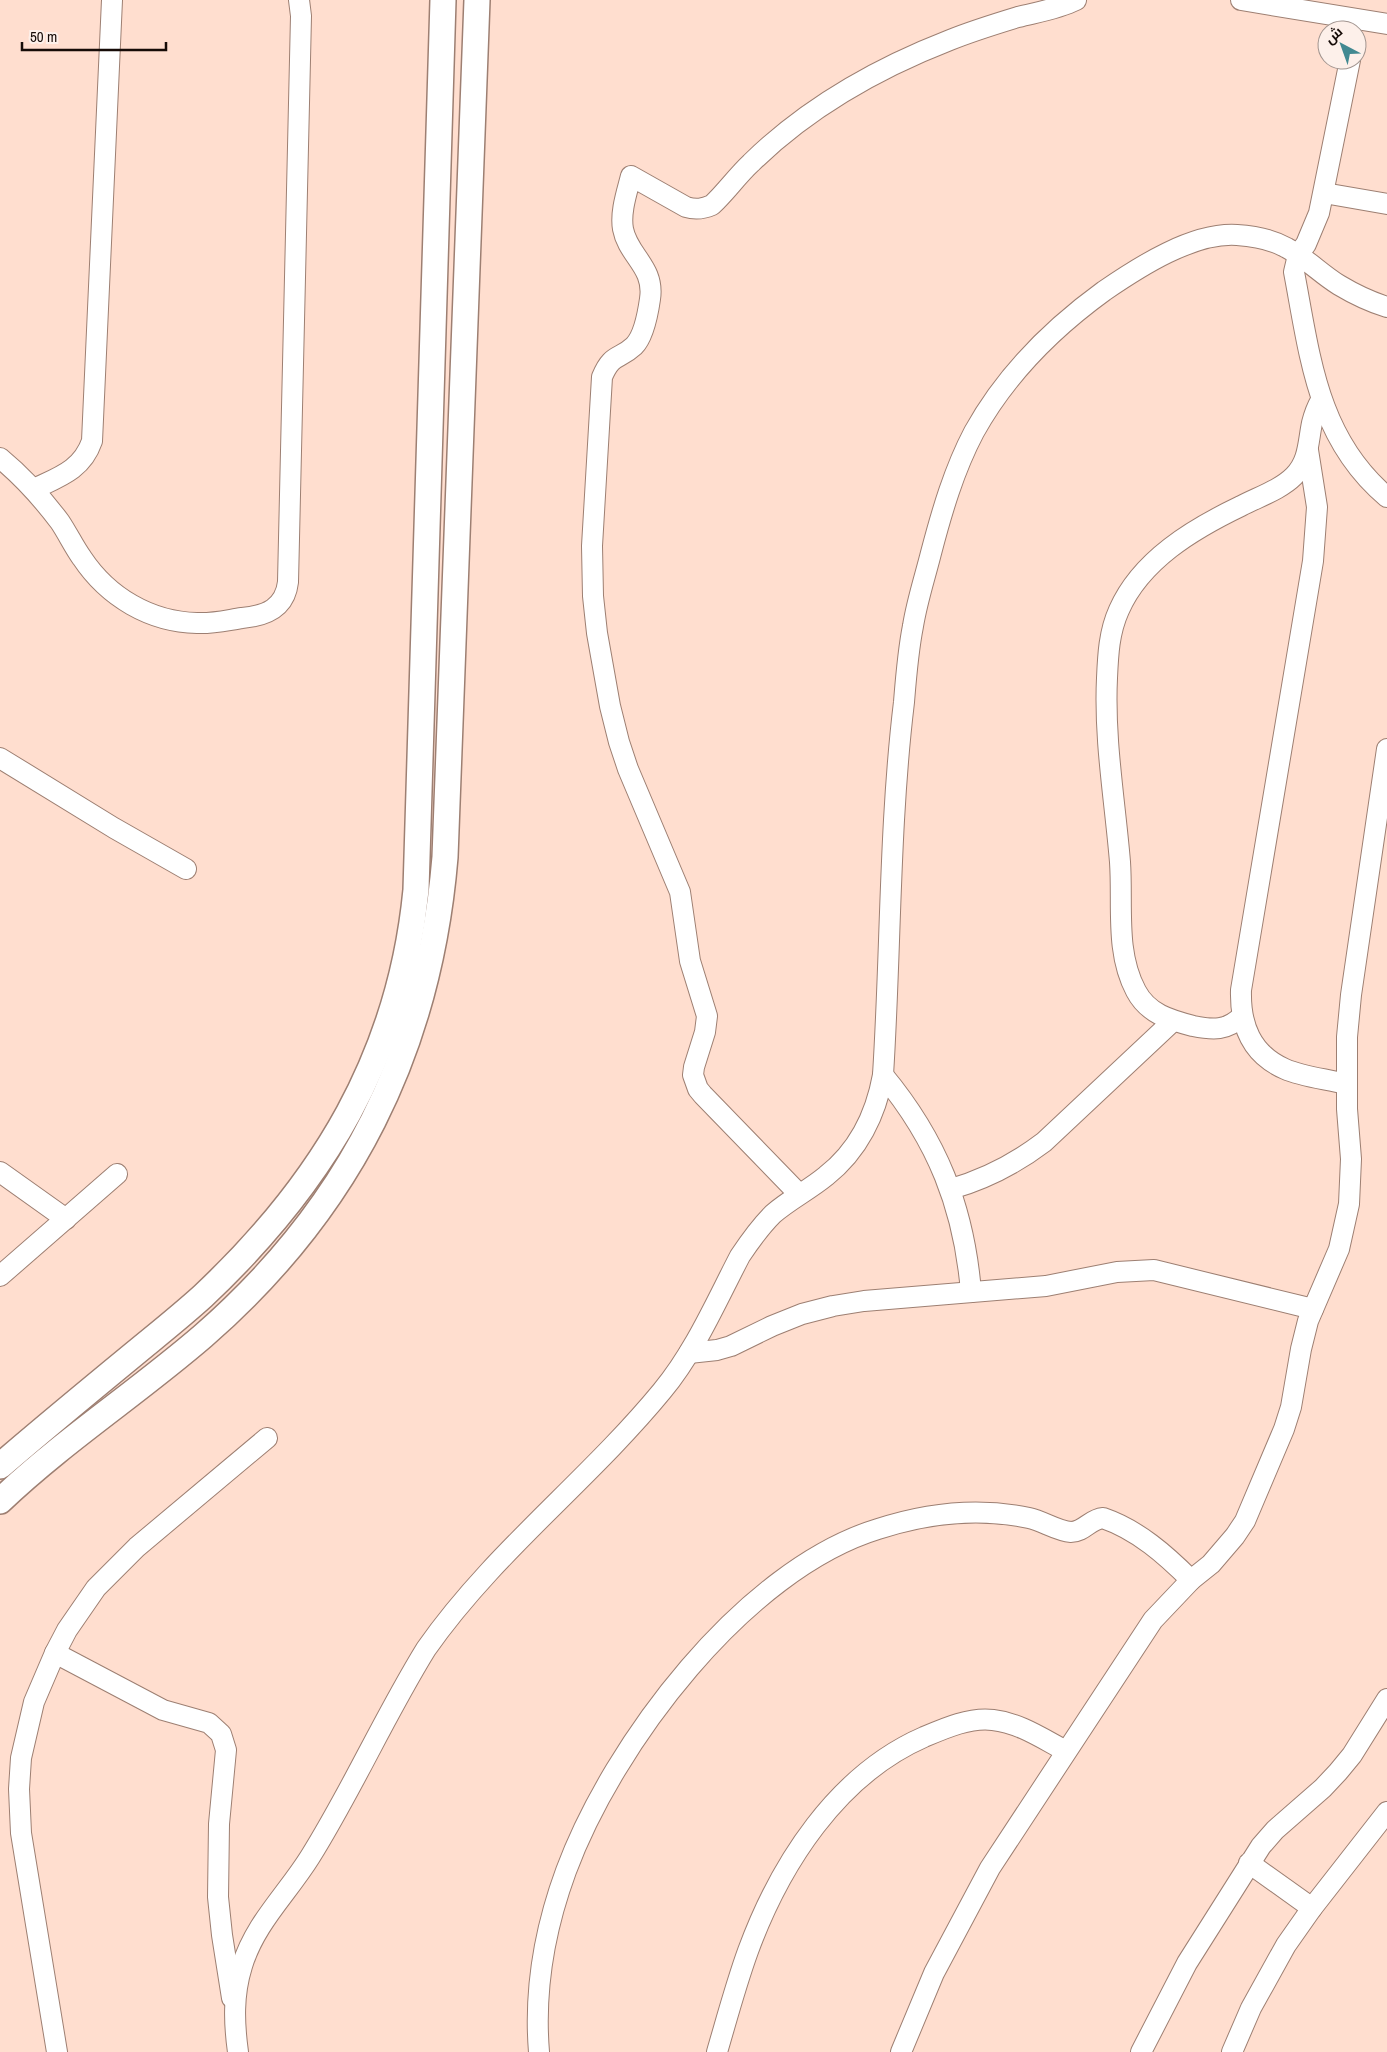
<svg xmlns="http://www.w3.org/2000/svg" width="1387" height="2052" font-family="'Archivo Narrow',Cairo,sans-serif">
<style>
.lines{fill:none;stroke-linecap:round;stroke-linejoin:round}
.minor-casing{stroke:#9d7f72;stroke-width:22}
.tertiary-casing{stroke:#9d7f72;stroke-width:28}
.minor{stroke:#fff;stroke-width:20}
.tertiary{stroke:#fff;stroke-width:25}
</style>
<rect width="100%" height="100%" fill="#ffdecf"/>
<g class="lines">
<defs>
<g id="minor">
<polyline points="1241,0 1387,24"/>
<path d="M1350 60 1319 213 1306 244 1298 255 1294 272C1310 356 1317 438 1387 497"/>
<polyline points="1324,193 1387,204"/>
<path d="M1308 450 1317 507 1313 561 1241 990C1240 1025 1251 1054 1285 1069 1303 1077 1327 1079 1346 1084"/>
<path d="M0 458C23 477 42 498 60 522 68 534 74 547 82 558 108 597 150 622 197 623 212 624 228 620 242 618 266 616 285 608 288 582L301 16 299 0"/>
<path d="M34 489C59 477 82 470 92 441L112 0"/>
<polyline points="0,758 114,828 186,869"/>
<path d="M1242 1016C1227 1031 1213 1030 1193 1026 1170 1020 1148 1014 1136 991 1115 952 1123 905 1120 862 1115 801 1104 740 1107 678 1108 655 1109 632 1119 610 1141 560 1193 529 1241 506 1258 497 1280 490 1294 476 1309 461 1308 442 1312 423 1314 415 1317 407 1321 400"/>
<path d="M883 1075C937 1140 964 1207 971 1292"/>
<polyline points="0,1172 66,1219"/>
<path d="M951 1189C986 1179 1015 1164 1044 1142L1173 1021"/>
<path d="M799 1194 703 1095 698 1089 693 1075 694 1067 705 1032 707 1016 690 961 680 892 628 769 619 742 610 706 597 633 593 596 592 546 602 377C612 353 619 360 634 346 644 336 648 313 650 299 655 267 628 256 623 229 620 212 627 192 631 176L686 207C696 210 703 209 712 205 726 192 737 176 751 163 806 109 878 68 950 40 972 31 995 24 1018 17 1038 12 1058 9 1076 0"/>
<polyline points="0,1276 117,1174"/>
<polyline points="689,1353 717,1350 731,1346 772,1326 802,1314 833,1306 864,1301 1046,1286 1117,1272 1154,1270 1313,1309"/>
<polyline points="55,1653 163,1710 209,1723 221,1734 226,1750 219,1824 218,1897 222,1935 232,1998"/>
<polyline points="1249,1863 1312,1908"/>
<polyline points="57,2052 21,1833 19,1789 21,1758 34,1702 55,1653 67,1630 96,1588 137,1547 267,1438"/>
<path d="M238 2052C234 2023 233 1995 242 1966 255 1923 287 1894 310 1857 352 1790 384 1717 426 1649 493 1553 588 1481 662 1391 695 1351 716 1302 740 1256 750 1241 760 1227 773 1214 789 1200 809 1190 826 1176 858 1151 876 1114 883 1075 891 950 889 826 904 702 906 677 908 651 913 626 917 601 925 577 931 553 942 511 954 470 974 432 1005 376 1053 328 1104 291 1139 267 1193 232 1237 235 1253 236 1273 240 1287 248 1306 258 1321 274 1339 285 1354 294 1371 302 1387 307"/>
<path d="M539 2052C534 1991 545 1928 566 1871 613 1744 744 1570 878 1529 927 1513 978 1507 1029 1518 1043 1521 1057 1531 1071 1532 1084 1532 1090 1519 1103 1518 1138 1530 1166 1555 1191 1580"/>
<path d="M717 2052C727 2018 736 1984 748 1951 780 1864 837 1775 924 1737 945 1728 970 1717 993 1720 1020 1723 1043 1739 1066 1751"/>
<polyline points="901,2052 934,1973 990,1868 1153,1620 1191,1580 1211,1564 1235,1536 1245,1521 1284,1429 1291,1407 1301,1349 1308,1321 1339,1249 1349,1204 1351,1159 1347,1109 1347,1037 1351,995 1387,749"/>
<polyline points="1141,2052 1187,1963 1261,1846 1275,1830 1323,1788 1338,1772 1352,1755 1387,1699"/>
<polyline points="1232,2052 1251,2008 1286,1945 1312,1908 1387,1812"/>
</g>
<g id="tertiary">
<path d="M0 1466C44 1428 89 1391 134 1354 157 1335 181 1316 203 1296 323 1183 400 1056 416 890L443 0"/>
<path d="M0 1501C63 1441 137 1393 203 1336 350 1208 429 1050 445 857L477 0"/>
</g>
</defs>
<use href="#minor" class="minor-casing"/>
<use href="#tertiary" class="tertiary-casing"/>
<use href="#minor" class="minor"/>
<use href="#tertiary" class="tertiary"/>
</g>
<g transform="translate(1342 45) rotate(319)"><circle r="24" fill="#fdf0ea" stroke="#a1948f"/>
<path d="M0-4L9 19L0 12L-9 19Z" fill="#428991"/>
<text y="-8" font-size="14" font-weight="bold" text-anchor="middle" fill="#160b07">ش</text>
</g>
<path d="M22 42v8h144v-8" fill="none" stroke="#160b07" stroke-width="2.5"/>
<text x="30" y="42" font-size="15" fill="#160b07" stroke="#fdf0ea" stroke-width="4" paint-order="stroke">50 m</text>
</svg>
